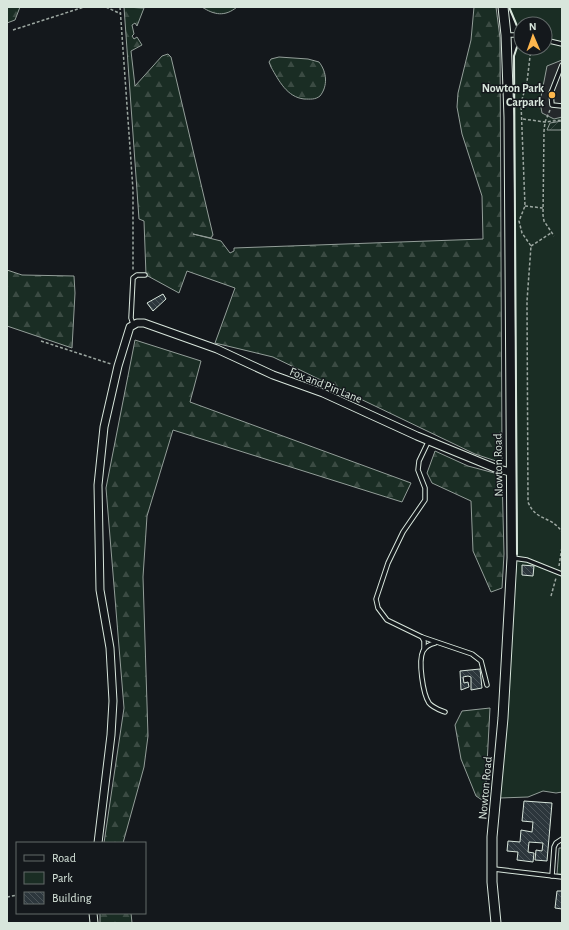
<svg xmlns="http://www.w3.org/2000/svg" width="569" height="930" font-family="'Alegreya Sans',sans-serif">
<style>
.forest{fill:url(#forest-firs);stroke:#939e99}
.park{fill:#1a2d24;stroke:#939e99}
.garden{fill:url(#garden-furrows);stroke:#939e99}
.parking{fill:#24282b;stroke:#939e99}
.building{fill:url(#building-back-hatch);stroke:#d8e6dc}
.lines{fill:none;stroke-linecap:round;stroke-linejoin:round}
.service-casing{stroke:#d8e6dc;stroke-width:5.5}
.minor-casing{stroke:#d8e6dc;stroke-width:9}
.tertiary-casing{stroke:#d8e6dc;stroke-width:11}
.path{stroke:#9da8a2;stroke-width:1.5;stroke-dasharray:3 2;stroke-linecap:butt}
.service{stroke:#14181c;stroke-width:3.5}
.minor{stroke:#14181c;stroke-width:7}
.tertiary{stroke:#14181c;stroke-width:9}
.wall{stroke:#d8e6dc;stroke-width:2}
.poi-dot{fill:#ffb74d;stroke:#14181c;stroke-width:1.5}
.labels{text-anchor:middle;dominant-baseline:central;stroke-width:3;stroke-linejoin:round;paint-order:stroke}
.poi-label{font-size:12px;font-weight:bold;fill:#d8e6dc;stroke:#14181c;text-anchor:end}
.street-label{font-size:12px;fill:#d8e6dc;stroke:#14181c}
</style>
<defs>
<pattern id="forest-firs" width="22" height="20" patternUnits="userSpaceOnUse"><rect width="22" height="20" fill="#1a2d24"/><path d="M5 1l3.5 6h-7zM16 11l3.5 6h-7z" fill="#3b4b43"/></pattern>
<pattern id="garden-furrows" width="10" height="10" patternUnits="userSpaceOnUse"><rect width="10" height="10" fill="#1a2d24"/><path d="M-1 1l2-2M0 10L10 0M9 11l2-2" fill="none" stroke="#3b4b43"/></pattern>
<pattern id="building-back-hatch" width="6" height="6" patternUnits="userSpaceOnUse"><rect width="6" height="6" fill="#2c363c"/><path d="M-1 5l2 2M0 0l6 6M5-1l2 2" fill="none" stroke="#4a5358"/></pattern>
</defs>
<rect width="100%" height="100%" fill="#14181c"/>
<g class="forest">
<polygon points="7,7 20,7 15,20 7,23"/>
<polygon points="124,7 144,8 137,26 135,23 132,25 134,34 132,36 134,39 137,37 142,45 131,51 135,86 162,56 168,54 171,57 213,235 211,238 193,234 221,241 230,253 234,251 234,248 483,239 482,196 462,134 457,107 458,93 471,40 474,7 496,7 500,38 502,463 475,454 273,357 215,343 235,288 187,271 179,293 146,275 144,221 139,219"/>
<path d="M202 7H237C225 17 214 15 202 7Z"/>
<path d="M279 57 308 59 319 62C327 72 328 86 320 96 315 100 310 99 304 99 287 97 279 81 271 67L269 62 271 59Z"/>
<polygon points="7,270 22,275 74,276 75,293 72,348 7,326"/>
<polygon points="135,340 201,361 190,402 411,483 402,502 173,430 147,516 143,577 148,736 144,767 123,843 104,843 124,708 106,488"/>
<polygon points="435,451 468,466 502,475 504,554 502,588 491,592 473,551 471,501 432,483 427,473"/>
<polygon points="490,708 485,802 476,796 461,759 455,725 462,711"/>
<polygon points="559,848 562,848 562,874 557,874"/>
<polygon points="100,913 131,913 132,923 100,923"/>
</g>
<polygon class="park" points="509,7 562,7 562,792 556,793 543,791 528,797 500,798 517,554 514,56 517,47 521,43 521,48 545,48 545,24 521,24 521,30 517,26"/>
<polygon class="garden" points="562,121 562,130 547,130 550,123"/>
<polygon class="parking" points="562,60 562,117 554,119 542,113 540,102 547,66"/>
<g class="building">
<polygon points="163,294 166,299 153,311 147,303"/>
<polygon points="522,565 534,566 533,576 522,575"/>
<polygon points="480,669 482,688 471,690 471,677 468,676 463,677 464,683 468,682 469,687 461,690 460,671"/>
<polygon points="524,801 552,803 547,861 535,860 536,850 542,851 543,843 529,842 528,852 534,853 533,862 517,860 518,852 507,851 508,841 520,842 521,830 532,832 533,822 522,821"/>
<polygon points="557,891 562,891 562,909 555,908"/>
</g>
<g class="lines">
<defs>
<g id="service">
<polyline points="508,35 521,35"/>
<polyline points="545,40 562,44"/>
<polyline points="562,65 551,93 552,105 562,106"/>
<polyline points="133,324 131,318 133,278 137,275 145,275"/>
<polyline points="429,440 419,461 418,470 425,488 425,500 403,532 388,563 376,599 378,608 387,620 422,637 472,654 481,661 487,685"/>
<polyline points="513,558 527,560 562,574"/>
<polyline points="422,637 424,641 424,649"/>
<path d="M435 643C430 644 426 646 423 651 418 661 423 694 429 703 433 708 440 710 445 712"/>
<polyline points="494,869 562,877"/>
<polyline points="552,876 554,847 556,843 562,839"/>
</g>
<g id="minor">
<polyline points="98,843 111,735 113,701 110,648 100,590 98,485 104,427 118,366 130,327 137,323 144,323 217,349 273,375 323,393 417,436 495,468 510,472"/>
<polyline points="93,913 94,923"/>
</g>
<polyline id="tertiary" points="496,923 492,882 492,837 503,718 512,558 509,117 506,35 503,7"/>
</defs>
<use href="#service" class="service-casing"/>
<use href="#minor" class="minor-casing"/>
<use href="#tertiary" class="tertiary-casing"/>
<g class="path">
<polyline points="106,7 121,14"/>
<polyline points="120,7 133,190 133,271"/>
<polyline points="13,30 84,7"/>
<path d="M531 48 527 82 521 103 525 206 519 221 522 233 531 246 527 301 528 502C536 522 551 515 562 532"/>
<polyline points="550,110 545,122 544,131 543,215 544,221 554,236"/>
<polyline points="523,119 545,122 562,120"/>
<polyline points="525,206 543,208"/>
<polyline points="531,246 551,233"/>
<polyline points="41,341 111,364"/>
<polyline points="559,566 562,547"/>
<polyline points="551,596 556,578"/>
<polyline points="7,897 17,895"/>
</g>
<use href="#service" class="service"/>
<use href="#minor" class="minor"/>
<use href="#tertiary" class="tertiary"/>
<g class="wall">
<polyline points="509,7 517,26 521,30"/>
<polyline points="517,554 514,56 517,47 521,43"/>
</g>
</g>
<circle class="poi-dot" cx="552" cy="95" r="4"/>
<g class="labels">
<g class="poi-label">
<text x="544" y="88">Nowton Park<tspan x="544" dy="14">Carpark</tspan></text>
</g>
<g class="street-label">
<text transform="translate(326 385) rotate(22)">Fox and Pin Lane</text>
<text transform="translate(498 465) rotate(-91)">Nowton Road</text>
<text transform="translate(485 788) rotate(-85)">Nowton Road</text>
</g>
</g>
<rect width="569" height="930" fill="none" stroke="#d8e6dc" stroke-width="16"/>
<rect x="16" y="842" width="130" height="72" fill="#14181c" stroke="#626a69"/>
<rect x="24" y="855" width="20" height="6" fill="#14181c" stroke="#626a69"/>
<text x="52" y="862" font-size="12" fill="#d8e6dc">Road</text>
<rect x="24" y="872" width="20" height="12" fill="#1a2d24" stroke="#626a69"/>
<text x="52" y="882" font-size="12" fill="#d8e6dc">Park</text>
<rect x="24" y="892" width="20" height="12" fill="url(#building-back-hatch)" stroke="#626a69"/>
<text x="52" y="902" font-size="12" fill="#d8e6dc">Building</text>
<g transform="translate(533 36) rotate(358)"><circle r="19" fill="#14181c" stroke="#626a69"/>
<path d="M0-3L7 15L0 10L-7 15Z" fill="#ffb74d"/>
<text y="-6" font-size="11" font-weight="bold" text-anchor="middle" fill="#d8e6dc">N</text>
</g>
</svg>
